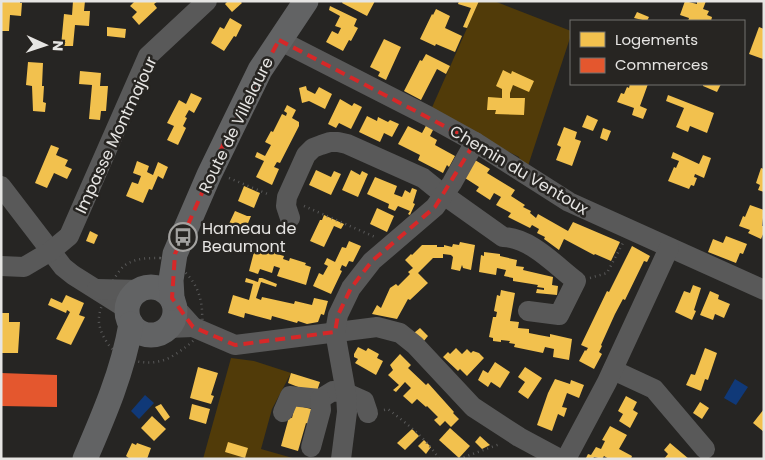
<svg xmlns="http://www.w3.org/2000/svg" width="765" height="460" font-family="Poppins,sans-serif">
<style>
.green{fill:#513b09}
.water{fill:#103978}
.homes{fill:#f2c14e}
.shops{fill:#e4572e}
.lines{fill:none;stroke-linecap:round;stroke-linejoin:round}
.path{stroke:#585858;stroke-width:2.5;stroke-dasharray:1 4;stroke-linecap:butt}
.minor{stroke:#595959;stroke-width:20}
.major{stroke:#626364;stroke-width:25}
.marked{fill:none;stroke:#d62828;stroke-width:4;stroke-dasharray:10 6;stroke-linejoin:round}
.labels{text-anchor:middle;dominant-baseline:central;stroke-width:5;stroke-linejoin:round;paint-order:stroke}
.street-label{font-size:16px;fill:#e6e5e3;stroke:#272522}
.poi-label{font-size:16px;fill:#e6e5e3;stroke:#272522;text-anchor:start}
</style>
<rect width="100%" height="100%" fill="#262523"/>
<g class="green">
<polygon points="479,1 494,1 571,31 571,35 527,169 522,166 519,157 430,112"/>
<polygon points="231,358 254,361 291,373 272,409 261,449 296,459 203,459"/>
</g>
<g class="water">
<polygon points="735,379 748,387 736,405 724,398"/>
<polygon points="145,395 154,403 139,419 131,411"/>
</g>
<g class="homes">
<polygon points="1,1 20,1 20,3 22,3 21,16 10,15 9,31 1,31"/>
<polygon points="73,1 85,1 84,11 90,11 89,26 75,25 73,46 61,46 64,14 72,15"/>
<polygon points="135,1 158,1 154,4 157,8 139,25 132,17 137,12 130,6"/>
<polygon points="228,1 240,1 242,3 232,12 225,4"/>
<polygon points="343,1 375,1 367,16 342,3"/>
<polygon points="459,1 479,1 467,28 463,27 471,8 458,4"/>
<polygon points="685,1 697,4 697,1 706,1 703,9 709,11 707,15 712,17 711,21 688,21 689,18 680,15"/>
<polygon points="330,6 357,19 354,26 358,28 351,41 349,40 343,51 326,42 332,31 338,34 341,28 335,26 340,16 329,10"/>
<polygon points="436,9 450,16 445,28 462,36 455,52 436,44 435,46 420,39 432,14 433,15"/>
<polygon points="637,12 649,17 647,21 634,18"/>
<polygon points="230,18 242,25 236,37 234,36 224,51 211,43 220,27 224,29"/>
<polygon points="107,27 126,29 125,38 107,36"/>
<polygon points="759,27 764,29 763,59 749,54"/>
<polygon points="384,39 401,47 386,80 378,76 380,72 370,67"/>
<polygon points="426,54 450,66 446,74 437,69 421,100 404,91 420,60 422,61"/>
<polygon points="28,62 43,63 42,86 44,86 43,102 46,103 45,112 33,111 32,86 26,85"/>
<polygon points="503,70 511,74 512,71 534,81 529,92 513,85 510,93 510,98 525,98 524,115 495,114 496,110 487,110 488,97 502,98 502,89 496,86"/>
<polygon points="80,71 101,73 100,86 108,86 106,111 101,111 100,120 89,119 92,85 79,84"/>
<polygon points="630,84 648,84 640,106 647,109 643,119 632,115 634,108 617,102 621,93 624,94 627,87 629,88"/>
<polygon points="703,84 721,84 717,92 703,86"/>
<polygon points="306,86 307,90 315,94 319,87 332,94 325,109 309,101 302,103 299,88"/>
<polygon points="191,93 202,98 194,113 189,110 185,117 187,118 183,126 186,128 178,145 167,140 174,126 167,123 179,100 186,104"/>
<polygon points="668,95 714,113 707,133 690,126 688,132 676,127 684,108 666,101"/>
<polygon points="340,99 352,106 354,103 362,107 351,129 339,123 336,128 328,124"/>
<polygon points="287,105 296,110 292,118 299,122 299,126 280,163 277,162 274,167 279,169 272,185 256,177 264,161 255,157 257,152 265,156 271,145 265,142 271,131 273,132 282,114 286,116 287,113 284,111"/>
<polygon points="587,115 598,120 593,131 582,127"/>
<polygon points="367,116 377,121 378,117 388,122 390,120 399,124 392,137 384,133 380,142 359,132"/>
<polygon points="428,122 435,126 430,136 437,140 435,145 455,156 449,167 447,165 443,173 418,160 420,155 398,144 408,126 422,133"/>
<polygon points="564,127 577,132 575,139 581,141 572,166 556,160 561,147 557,145"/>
<polygon points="603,128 611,131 607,141 600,138"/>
<polygon points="51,145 59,148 56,155 68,160 65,166 72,169 67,179 54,173 47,188 35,183"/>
<polygon points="673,152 699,164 703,155 711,158 704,178 695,174 694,177 697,178 694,186 691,185 689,189 668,181 674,167 676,168 679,161 671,158"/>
<polygon points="475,160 490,169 487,173 515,190 511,196 525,205 523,207 531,211 530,213 536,218 538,214 568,231 573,222 620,242 611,261 595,254 594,255 564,239 559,250 544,239 545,237 537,233 539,229 532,225 530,228 508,217 511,213 496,205 501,197 494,193 490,200 476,191 479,187 465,178"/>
<polygon points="137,161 149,166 147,172 153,175 158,162 168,167 163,179 158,176 152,190 149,189 143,203 126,196 132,182 138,184 141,176 133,173"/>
<polygon points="761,168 764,169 764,192 758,190 760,185 756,183"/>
<polygon points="316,170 331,177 334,171 341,174 331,195 309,185"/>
<polygon points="351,170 360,175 362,171 368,174 358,197 342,190"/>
<polygon points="375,177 397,186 394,194 402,197 405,190 410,193 412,188 417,190 413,203 415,204 410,215 408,214 410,211 398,206 395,211 388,208 389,204 367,194"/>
<polygon points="244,186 260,193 254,208 238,201"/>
<polygon points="750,205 764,210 762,226 764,226 764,232 761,239 748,233 750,230 739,226 743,216 745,217"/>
<polygon points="377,208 394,216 387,232 370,224"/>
<polygon points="235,211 247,216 251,216 244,233 243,232 241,235 227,228"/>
<polygon points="324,215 344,224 341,229 334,226 324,247 310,241 320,220 322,220"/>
<polygon points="90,231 98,235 94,244 86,241"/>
<polygon points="726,236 747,244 743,254 740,253 736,263 708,252 713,239 723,243"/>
<polygon points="349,241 361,246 353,262 349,261 346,267 342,265 340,270 342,271 331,294 313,286 319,273 323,275 328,266 324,264 327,258 335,262 342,247 346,248"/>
<polygon points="460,242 475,245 471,270 463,268 462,265 460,271 451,269 453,257 451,255 443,254 443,258 433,258 418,273 428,283 410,300 408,299 397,319 372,314 377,305 381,308 390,288 396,284 398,286 410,274 408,272 413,268 405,260 411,254 412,255 422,245 437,245 437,247 444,247 444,245 452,247 453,244 459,245"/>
<polygon points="632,246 650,256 647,262 644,261 625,300 623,299 615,314 601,345 602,346 599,352 602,354 594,369 579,361 585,350 586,351 588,348 581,345 607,291 609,292"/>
<polygon points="255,248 269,253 271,248 279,250 277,254 284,256 283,259 289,261 290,258 306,263 305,265 311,267 306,285 277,276 280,268 274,266 272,273 260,269 258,274 249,271"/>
<polygon points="484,252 500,254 500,256 517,260 516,266 524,267 523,270 553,277 552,285 558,286 557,295 536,293 537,289 544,290 544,288 537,287 538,285 513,281 513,278 504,276 506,270 497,268 496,275 479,272 481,255 484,256"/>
<polygon points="246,278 258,282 259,278 262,278 277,284 276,287 261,282 256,298 261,300 262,297 294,304 295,301 312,305 314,298 328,301 324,315 321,314 318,322 307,324 298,321 297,323 272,316 271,320 245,313 244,318 228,313 233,295 249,300 253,284 245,282"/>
<polygon points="693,285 701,288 694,310 696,311 692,320 675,312 684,291 690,293"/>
<polygon points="501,290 515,293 510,321 519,322 518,328 529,329 529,333 539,335 550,337 550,334 572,339 569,360 553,357 554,349 545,347 543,353 514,347 515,344 509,343 510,341 501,340 501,342 493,341 493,338 489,337 493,317 496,317 497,312 494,311 497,295 500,296"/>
<polygon points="710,291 719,295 718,299 730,304 724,318 715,314 713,320 700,315"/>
<polygon points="66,295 84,303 79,315 85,317 71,345 56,339 70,312 67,310 66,313 48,305 51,298 62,303"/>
<polygon points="1,313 9,313 9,322 20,322 18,353 1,353"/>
<polygon points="420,328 428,336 423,342 414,333"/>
<polygon points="358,347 366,351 368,348 379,354 377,358 383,361 376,375 355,363 358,359 354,357 354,354"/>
<polygon points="456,348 462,354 467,349 471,353 473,351 479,353 484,358 467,376 460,369 458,371 443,357 448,352 450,354"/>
<polygon points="705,348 717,353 708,380 705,379 701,391 686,385 691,374 695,375"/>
<polygon points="400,354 411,365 408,368 426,385 428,383 454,412 453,413 459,419 451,427 445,421 440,426 434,420 438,417 427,406 426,407 417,399 412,404 403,396 411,388 405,382 396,392 393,390 399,385 388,375 393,370 390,365"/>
<polygon points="495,362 510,372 500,388 491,382 488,387 478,380 483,370 488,373"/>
<polygon points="198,367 218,373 211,395 214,396 211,404 190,398"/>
<polygon points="525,367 542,378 528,399 518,392 525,382 518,377"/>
<polygon points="291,373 320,382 316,394 288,383"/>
<polygon points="555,379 570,384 571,380 584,385 579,398 567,393 562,407 567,408 564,417 558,414 552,431 537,425 548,393"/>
<polygon points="626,396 637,402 633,410 638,413 630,428 619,421 623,414 618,411"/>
<polygon points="700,402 709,408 702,419 693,413"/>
<polygon points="161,404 170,417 165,421 155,407"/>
<polygon points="192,404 210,409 206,424 189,419"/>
<polygon points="295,405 315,410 311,425 306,423 298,451 281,446 289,417 292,418"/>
<polygon points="764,409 764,432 753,423"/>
<polygon points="152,416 166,429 154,441 141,428"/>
<polygon points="610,426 627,435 619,449 632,456 631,459 609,459 604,456 602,459 594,457 593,459 586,458 588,454 591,455 596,447 601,449 605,441 602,440"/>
<polygon points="450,428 470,446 459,458 439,440"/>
<polygon points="412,429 419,436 405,450 397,443"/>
<polygon points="480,436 490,445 482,449 475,442"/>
<polygon points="424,440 431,447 426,454 418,446"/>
<polygon points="228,442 248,448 245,458 225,452"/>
<polygon points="132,443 136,445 137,443 151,448 147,459 130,459 126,456"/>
<polygon points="670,443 689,459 664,459 668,454 664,450"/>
</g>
<polygon class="shops" points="1,373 57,375 57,407 1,406"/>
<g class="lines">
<g class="path">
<polyline points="229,178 270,195"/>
<polyline points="304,206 375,237"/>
<path d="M160 258C185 266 200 284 202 310 202 318 204 325 200 332 197 338 192 342 187 346 180 351 173 357 164 360 143 367 115 359 105 339 101 333 98 323 99 317 100 305 115 273 124 266 134 258 148 258 160 258Z"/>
<polyline points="590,278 607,273 623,243"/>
<path d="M384 410 388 409C407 424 426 438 439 459"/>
<polyline points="459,459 500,444"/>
</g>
<g class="minor">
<polyline points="279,40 428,116 475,142 569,202 764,290"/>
<polyline points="1,186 63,267 73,275 127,309"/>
<path d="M290 218 286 206 287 197 306 155 313 148 321 145 330 142H338L347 144 423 178 444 195 503 237C531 238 555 265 576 281L559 315 528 311"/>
<polyline points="1,266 24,267 51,251 69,236 148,56 207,1"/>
<polyline points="97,289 139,290"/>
<polyline points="175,307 193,327 235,345 377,327 400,333 415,345 473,407 519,437 560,459"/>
<polyline points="168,328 193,327"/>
<polyline points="613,370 654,389 705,449"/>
<polyline points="283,412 290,396 320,399 333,391 346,393 364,401 368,413"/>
<polyline points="311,447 321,410 320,399"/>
<polyline points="341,459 347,412 346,393 335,332 338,315 351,288 372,261 435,207 452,183 475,142"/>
<polyline points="566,459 607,382 669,248"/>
</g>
<g class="major">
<circle cx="151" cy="311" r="24"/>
<polyline points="172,298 171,280 175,254 209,175 260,70 306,1"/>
<path d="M85 459C104 415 123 371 131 324"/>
</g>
</g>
<path class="marked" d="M279 40 475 142 435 207 372 261 351 288 338 315 335 332 235 345 193 327 172 298 175 254 224 143Z"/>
<defs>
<symbol id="bus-ring" viewBox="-11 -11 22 22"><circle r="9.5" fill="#272522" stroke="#a3a2a0" stroke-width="1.5"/><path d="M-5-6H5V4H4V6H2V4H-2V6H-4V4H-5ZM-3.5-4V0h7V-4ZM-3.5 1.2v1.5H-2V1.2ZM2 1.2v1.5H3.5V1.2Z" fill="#a3a2a0"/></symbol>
</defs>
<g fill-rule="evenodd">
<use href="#bus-ring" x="167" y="221" width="32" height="32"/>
</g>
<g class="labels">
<g class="street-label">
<text transform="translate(236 125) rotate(-64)">Route de Villelaure</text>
<text transform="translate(116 135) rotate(-65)">Impasse Montmajour</text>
<text transform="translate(519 170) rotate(31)">Chemin du Ventoux</text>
</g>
<g class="poi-label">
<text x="202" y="228">Hameau de<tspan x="202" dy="18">Beaumont</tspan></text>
</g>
</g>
<rect width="765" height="460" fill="none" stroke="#e6e5e3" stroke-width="5"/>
<rect x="570" y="20" width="175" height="65" fill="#272522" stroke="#73726f"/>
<rect x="580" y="32" width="25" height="15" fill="#f2c14e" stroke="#73726f"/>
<text x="615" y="45" font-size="15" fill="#e6e5e3">Logements</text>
<rect x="580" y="58" width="25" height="15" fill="#e4572e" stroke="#73726f"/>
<text x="615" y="70" font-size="15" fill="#e6e5e3">Commerces</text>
<g transform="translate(45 45) rotate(93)" stroke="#272522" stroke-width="4" paint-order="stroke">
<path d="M0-4L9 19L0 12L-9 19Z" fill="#e6e5e3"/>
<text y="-8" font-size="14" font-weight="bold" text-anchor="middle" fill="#e6e5e3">N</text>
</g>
</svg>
